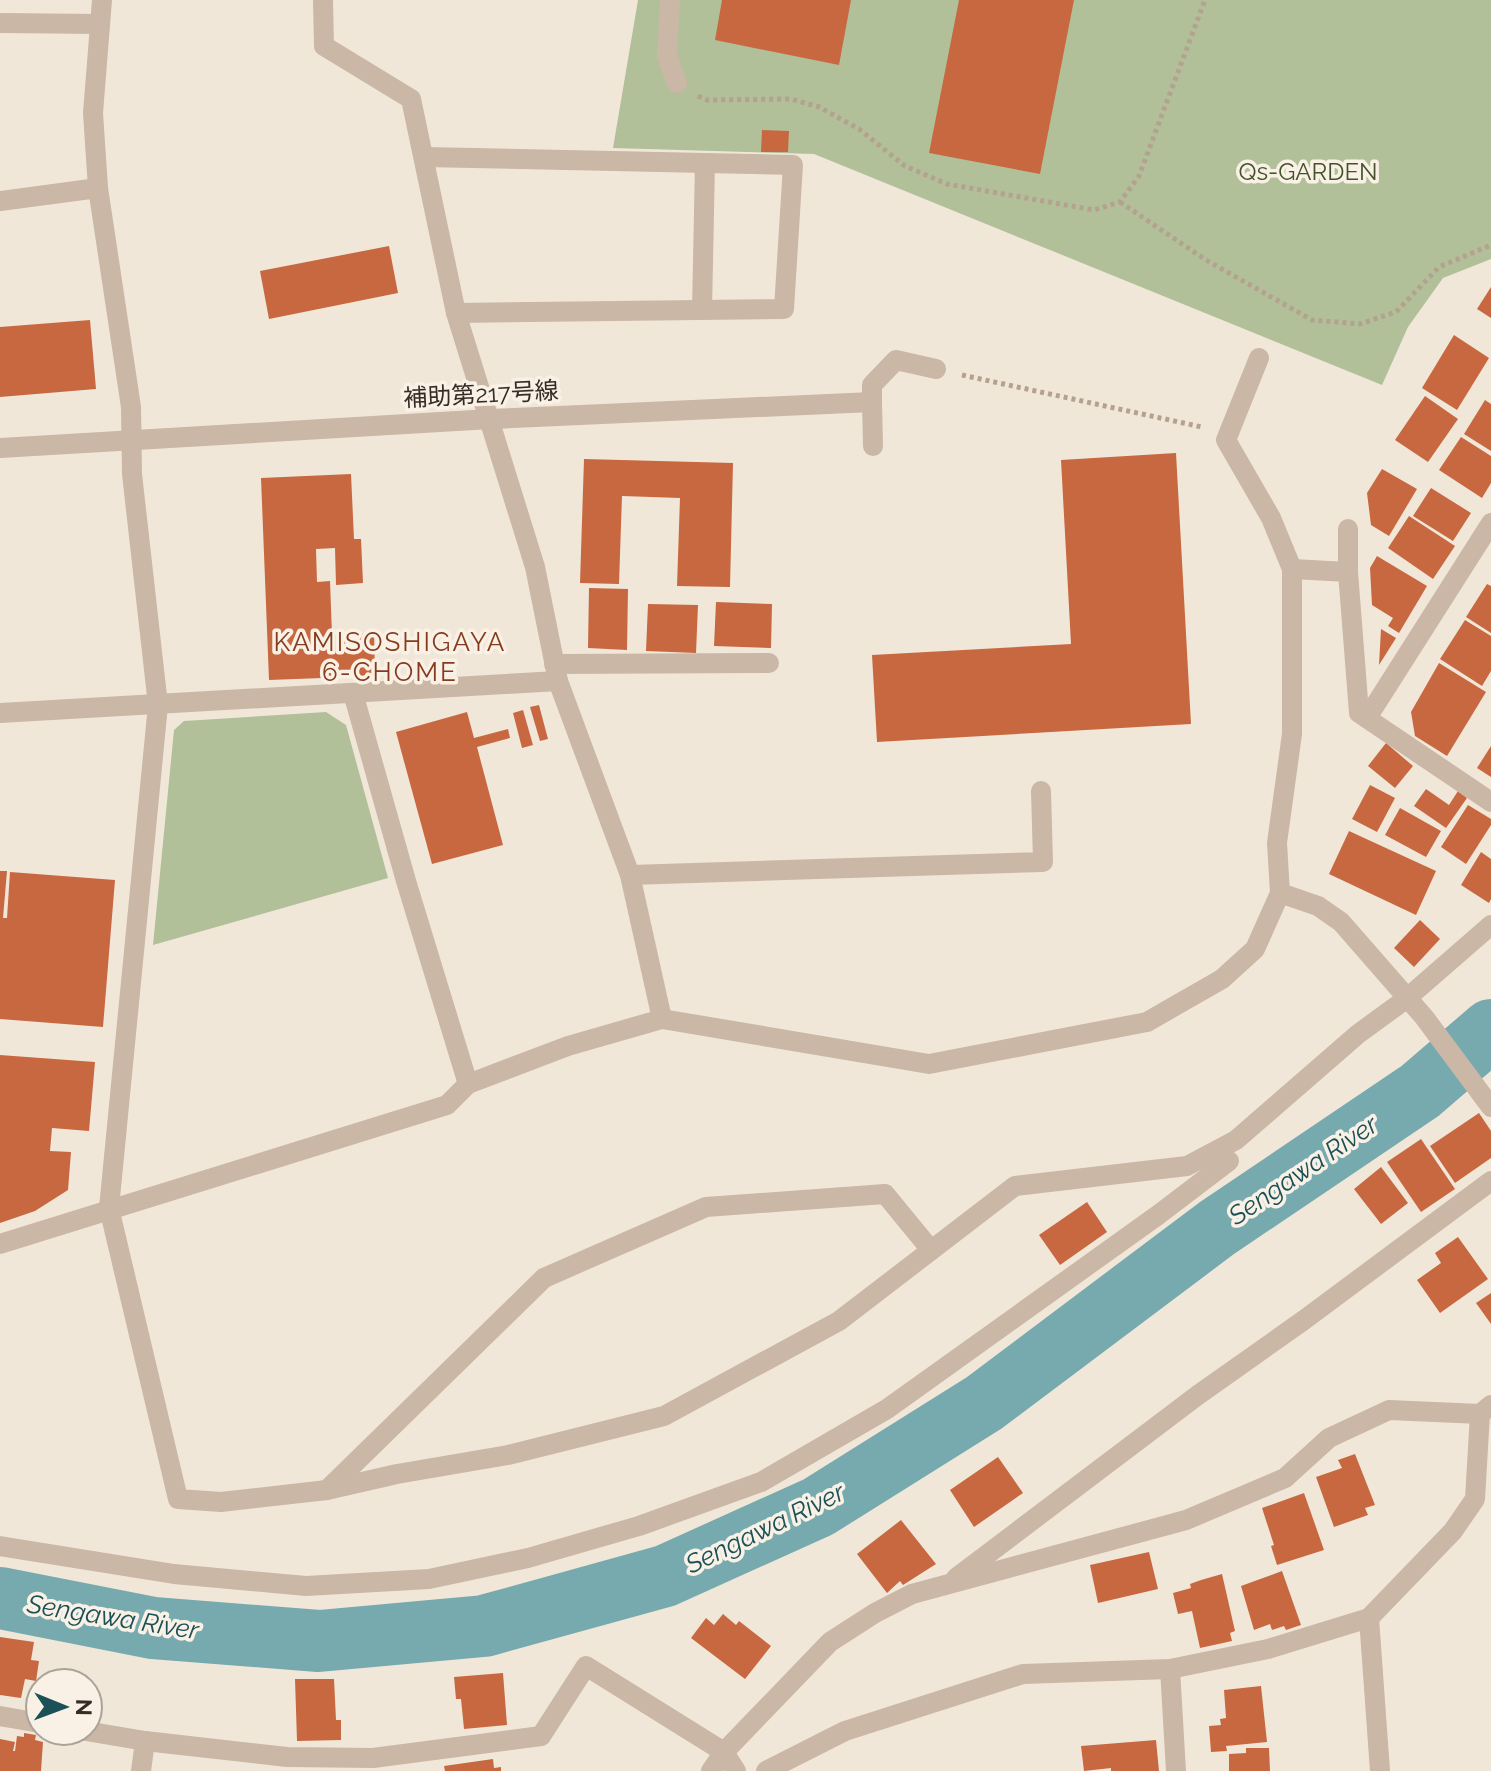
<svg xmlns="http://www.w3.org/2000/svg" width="1491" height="1771" font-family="Raleway,'Noto Sans JP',sans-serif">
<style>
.green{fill:#b1c099}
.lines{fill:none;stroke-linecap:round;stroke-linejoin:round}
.river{stroke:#77aaaf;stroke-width:62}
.building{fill:#c86841}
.path{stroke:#b5a18f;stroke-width:5;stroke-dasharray:4 4;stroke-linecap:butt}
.minor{stroke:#cab7a5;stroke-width:20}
.labels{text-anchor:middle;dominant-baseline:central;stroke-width:7;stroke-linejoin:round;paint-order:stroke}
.park-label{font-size:24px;fill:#42532a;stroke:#f9f1e5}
.street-label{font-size:24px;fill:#352c26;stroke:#f9f1e5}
.neighbourhood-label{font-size:26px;letter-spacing:2px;fill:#853b1e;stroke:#f9f1e5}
.water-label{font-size:26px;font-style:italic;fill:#1b5057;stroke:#f9f1e5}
</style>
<rect width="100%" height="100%" fill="#f1e7d9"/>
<g class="green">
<polygon points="638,0 1491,0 1491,259 1443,278 1408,327 1382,385 814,154 613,148"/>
<polygon points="326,712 346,725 388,878 153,945 174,730 184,721"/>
</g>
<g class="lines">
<polyline class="river" points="0,1598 153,1628 319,1641 484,1626 665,1576 818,1507 984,1403 1217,1228 1420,1091 1491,1030"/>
</g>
<g class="building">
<polygon points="722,0 851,0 839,65 715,40"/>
<polygon points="959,0 1074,0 1040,174 929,153"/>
<polygon points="762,130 789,131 788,152 761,152"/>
<polygon points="389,246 398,293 269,319 260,271"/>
<polygon points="1491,287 1491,318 1477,309"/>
<polygon points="90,320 96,389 0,397 0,327"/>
<polygon points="1454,335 1489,358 1457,410 1422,388"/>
<polygon points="1425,396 1458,419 1428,462 1395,440"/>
<polygon points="1485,400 1491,404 1491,451 1464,434"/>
<polygon points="1461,437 1491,456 1491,483 1482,498 1439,470"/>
<polygon points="1176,453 1191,724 877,742 872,655 1071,644 1061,460"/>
<polygon points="584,459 733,463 730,587 677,586 680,498 622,496 619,584 580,583"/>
<polygon points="1382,469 1417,489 1389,536 1371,525 1367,493"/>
<polygon points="351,474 354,539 361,539 363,583 336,585 335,548 316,549 317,582 330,581 332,635 374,633 375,676 269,680 261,478"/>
<polygon points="1431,488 1471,513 1453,541 1413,516"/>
<polygon points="1409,516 1455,546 1433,579 1388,548"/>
<polygon points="1377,556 1427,586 1399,633 1388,626 1393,618 1372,605 1370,568"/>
<polygon points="1487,584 1491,586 1491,633 1466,617"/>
<polygon points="589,588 628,589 627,650 588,648"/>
<polygon points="716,602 772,604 771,648 714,646"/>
<polygon points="648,604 698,605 696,653 646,651"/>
<polygon points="1465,620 1491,636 1491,671 1482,686 1440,659"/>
<polygon points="1381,629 1396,638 1379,665"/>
<polygon points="1439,663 1486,692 1447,756 1415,736 1411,712"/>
<polygon points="539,705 548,739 540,741 530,707"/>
<polygon points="523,710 533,745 522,748 513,713"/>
<polygon points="467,712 474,738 508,729 510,738 477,747 503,845 432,864 396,732"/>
<polygon points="1386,743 1413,766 1395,788 1368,766"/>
<polygon points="1491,746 1491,777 1477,768"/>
<polygon points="1370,785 1395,798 1377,832 1352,819"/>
<polygon points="1426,789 1449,805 1458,791 1467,798 1446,828 1414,806"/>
<polygon points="1468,805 1491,819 1491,825 1466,864 1441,847"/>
<polygon points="1400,808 1441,831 1426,857 1385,835"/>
<polygon points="1349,831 1436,871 1416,915 1329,874"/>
<polygon points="1481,852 1491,859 1491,899 1489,903 1461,885"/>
<polygon points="0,871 7,871 3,918 7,918 10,872 115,880 103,1027 0,1019"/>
<polygon points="1420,920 1440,939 1414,967 1394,948"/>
<polygon points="0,1055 95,1062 89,1131 52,1128 50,1151 71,1152 68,1190 35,1211 0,1223"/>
<polygon points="1479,1113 1491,1131 1491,1158 1455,1183 1430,1146"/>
<polygon points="1421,1139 1455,1189 1421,1212 1387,1162"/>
<polygon points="1381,1167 1408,1203 1381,1224 1354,1189"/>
<polygon points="1087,1202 1107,1232 1060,1265 1039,1235"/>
<polygon points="1458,1237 1488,1279 1440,1313 1417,1280 1441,1263 1435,1253"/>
<polygon points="1491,1293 1491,1324 1476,1303"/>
<polygon points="1355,1454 1375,1505 1365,1508 1368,1515 1334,1527 1316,1477 1342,1468 1338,1460"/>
<polygon points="998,1457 1023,1493 974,1527 950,1490"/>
<polygon points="1304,1493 1324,1550 1277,1565 1271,1546 1274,1545 1262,1508"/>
<polygon points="901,1520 936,1564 903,1585 900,1581 887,1593 857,1554"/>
<polygon points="1149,1552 1158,1589 1098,1603 1090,1565"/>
<polygon points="1282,1571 1301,1625 1286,1630 1284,1626 1272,1630 1270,1624 1254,1630 1241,1586"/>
<polygon points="1222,1574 1235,1631 1230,1633 1232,1641 1200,1648 1192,1611 1178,1614 1173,1593 1191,1588 1190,1584 1201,1580"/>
<polygon points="723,1614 736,1625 739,1621 771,1646 745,1679 691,1638 706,1618 714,1625"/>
<polygon points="0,1637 34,1642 31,1660 39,1661 36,1681 25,1679 21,1698 0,1695"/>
<polygon points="503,1673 507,1725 464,1729 461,1699 456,1699 454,1677"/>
<polygon points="295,1679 334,1679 336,1720 341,1720 341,1740 297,1741"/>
<polygon points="1261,1686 1267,1742 1226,1746 1227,1751 1211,1752 1209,1726 1221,1725 1220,1719 1226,1718 1224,1690"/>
<polygon points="24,1733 36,1735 35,1740 43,1742 41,1771 0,1771 0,1739 15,1742 13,1751 15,1751 17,1736 24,1737"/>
<polygon points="1156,1740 1159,1771 1111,1771 1111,1768 1084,1771 1081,1746"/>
<polygon points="1246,1748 1269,1748 1270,1771 1229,1771 1229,1754 1246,1753"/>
<polygon points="493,1759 494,1768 501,1767 501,1771 445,1771 444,1766"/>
</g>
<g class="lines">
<g class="path">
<polyline points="698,96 707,100 791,99 819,107 859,129 905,166 947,184 1094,210 1120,202 1139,176 1205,0"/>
<polyline points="1120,202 1206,260 1312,320 1360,324 1396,312 1439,267 1491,245"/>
<polyline points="962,375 1202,427"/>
</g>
<g class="minor">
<polyline points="102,0 93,113 98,188 131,407 132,474 158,705 109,1208 178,1499 221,1502 327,1490 397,1474 508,1455 664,1416 839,1321 1015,1186 1187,1166 1236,1140 1358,1034 1406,999 1491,925"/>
<polyline points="323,0 324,46 411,99 456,313 535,567 558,681 630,875 662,1019"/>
<polyline points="670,0 667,56 677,83"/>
<polyline points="0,23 99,24"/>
<polyline points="424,157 793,165 784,309 456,313"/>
<polyline points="0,201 98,188"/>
<polyline points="702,310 705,163"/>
<polyline points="872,402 873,446"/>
<polyline points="0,448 491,419 872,402 872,385 896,360 936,369"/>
<polyline points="1292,569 1348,572 1359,713 1491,802"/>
<polyline points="1348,572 1348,529"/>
<polyline points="554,664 769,663"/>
<polyline points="353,693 406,881 468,1084"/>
<polyline points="0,713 558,681"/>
<polyline points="1367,718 1491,523"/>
<polyline points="630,875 1043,862 1041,791"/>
<polyline points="1280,893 1318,906 1341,922 1424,1017 1491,1107"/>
<polyline points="0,1244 447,1105 468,1084 568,1046 662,1019 929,1064 1147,1022 1222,979 1255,949 1280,893 1277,843 1292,734 1292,569 1271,518 1226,440 1259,358"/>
<polyline points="327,1490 544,1278 706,1207 885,1194 931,1250"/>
<polyline points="0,1546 174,1574 306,1586 429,1579 528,1558 639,1526 761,1482 887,1409 1158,1215 1229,1161"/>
<polyline points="956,1578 1198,1395 1304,1320 1491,1181"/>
<polyline points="1369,1618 1380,1771"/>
<polyline points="1170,1669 1176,1771"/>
<polyline points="0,1716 40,1723"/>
<polyline points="86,1731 145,1741 287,1757 373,1758 541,1736 586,1666 724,1752 736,1771"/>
<polyline points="141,1771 145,1741"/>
<polyline points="711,1771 724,1752 830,1642 875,1613 912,1594 1186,1520 1285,1478 1329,1438 1389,1410 1480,1414 1491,1405"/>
<polyline points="766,1771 845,1731 1023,1674 1170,1669 1268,1649 1369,1618 1453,1531 1475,1499 1480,1414"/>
</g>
</g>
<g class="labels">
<g class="park-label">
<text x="1308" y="171">Qs-GARDEN</text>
</g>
<g class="street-label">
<text transform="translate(481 394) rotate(-3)">補助第217号線</text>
</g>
<g class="neighbourhood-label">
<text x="390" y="642">KAMISOSHIGAYA<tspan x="390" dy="30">6-CHOME</tspan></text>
</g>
<g class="water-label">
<text transform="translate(1303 1170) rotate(-34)">Sengawa River</text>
<text transform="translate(765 1528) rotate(-26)">Sengawa River</text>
<text transform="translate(113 1617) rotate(9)">Sengawa River</text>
</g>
</g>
<g transform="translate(64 1707) rotate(91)"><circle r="38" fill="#f9f1e5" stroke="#aba299" stroke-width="2"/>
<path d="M0-6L14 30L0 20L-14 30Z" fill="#1b5057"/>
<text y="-12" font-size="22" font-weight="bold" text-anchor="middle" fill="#352c26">N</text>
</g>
</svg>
